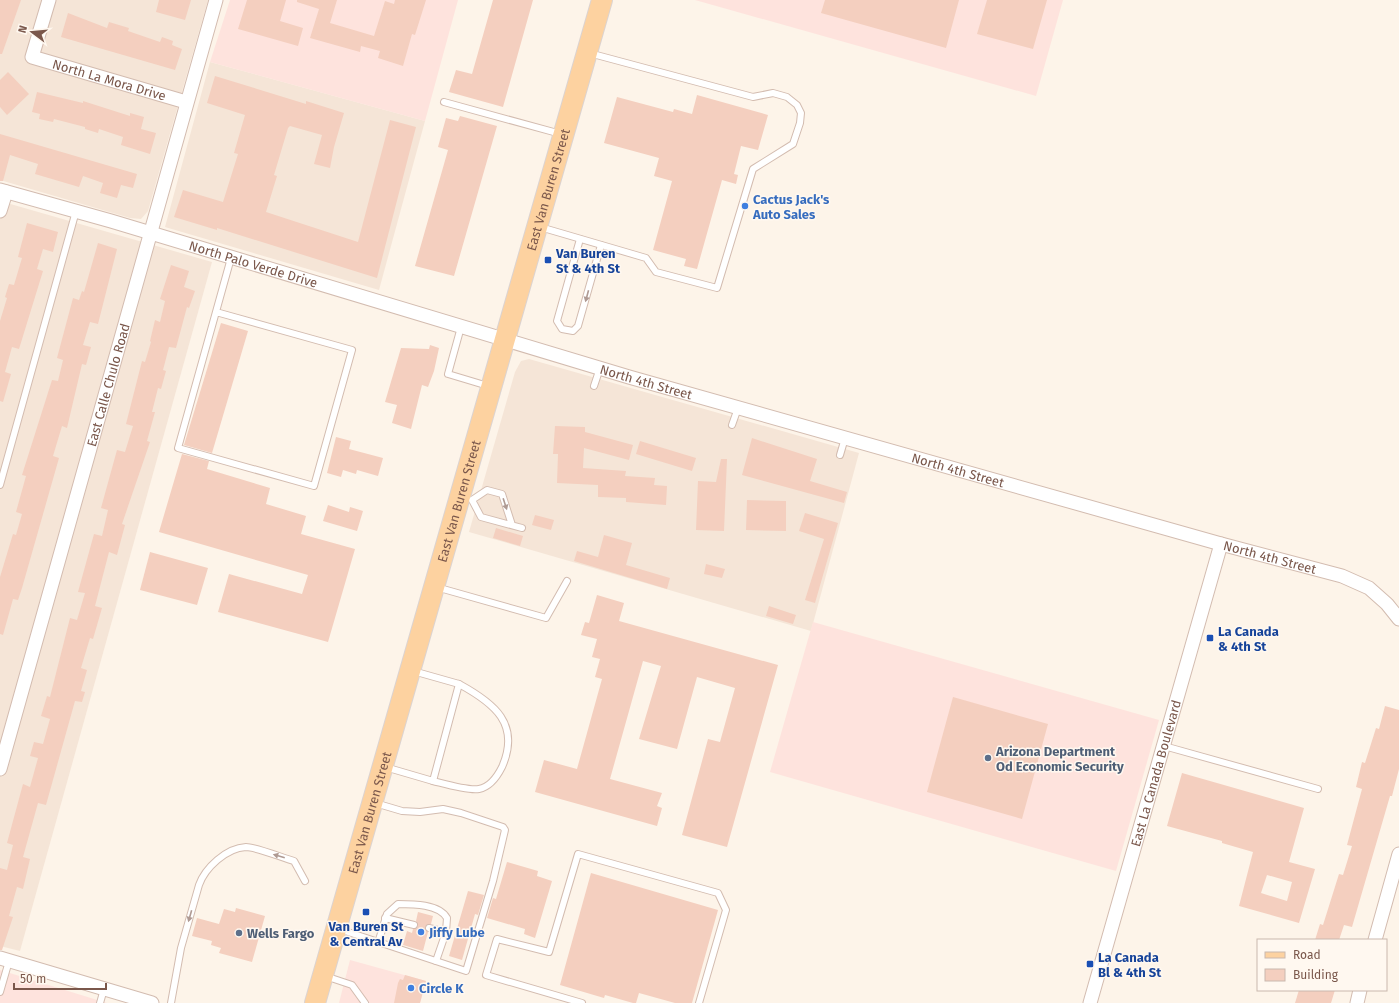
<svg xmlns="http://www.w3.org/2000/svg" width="1399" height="1003" font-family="'Fira Sans',sans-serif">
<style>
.residential{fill:#f5e5d7}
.commercial{fill:#fee3dd}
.building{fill:#f4cfbf;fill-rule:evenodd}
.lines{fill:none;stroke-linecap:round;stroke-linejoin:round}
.lane-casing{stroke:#d3bcb0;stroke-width:8}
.street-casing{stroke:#d3bcb0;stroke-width:15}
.primary-casing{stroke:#dcd3d0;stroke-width:22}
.lane{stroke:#fff;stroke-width:6}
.street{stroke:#fff;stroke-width:13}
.primary{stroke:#fdd2a0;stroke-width:20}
.oneway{fill:#af9a93}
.shop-dot{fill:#3f7fe0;stroke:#fff8f0;stroke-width:1.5}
.transit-dot{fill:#1a4fb4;stroke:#fff8f0;stroke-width:1.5}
.service-dot{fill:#5c6f8a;stroke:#fff8f0;stroke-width:1.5}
.labels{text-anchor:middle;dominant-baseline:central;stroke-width:3;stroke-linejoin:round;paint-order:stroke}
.street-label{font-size:13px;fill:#7a574b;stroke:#fff8f0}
.shop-label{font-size:13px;font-weight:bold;fill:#366cbe;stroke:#fff8f0;text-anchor:start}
.transit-label{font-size:13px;font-weight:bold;fill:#164399;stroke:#fff8f0;text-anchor:start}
.service-label{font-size:13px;font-weight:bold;fill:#4e5e75;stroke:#fff8f0;text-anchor:start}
</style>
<rect width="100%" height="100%" fill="#fdf4e9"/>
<g class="residential">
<polygon points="0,0 208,0 148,211 141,219 130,218 0,180"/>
<polygon points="210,62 425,121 379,290 165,227"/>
<polygon points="0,201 212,262 20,951 0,946"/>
<polygon points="529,359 859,453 811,631 469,532 515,372 521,361"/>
</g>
<g class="commercial">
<polygon points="230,0 458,0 425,121 210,62"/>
<polygon points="695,0 1063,0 1036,96"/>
<polygon points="813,622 1159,720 1116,871 770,772"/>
<polygon points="350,960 426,981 420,1003 339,1003"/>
<polygon points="0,970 107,1003 0,1003"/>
</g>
<g class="building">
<polygon points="0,0 21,0 2,54 0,54"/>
<polygon points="159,0 191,0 185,20 156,12"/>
<polygon points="247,0 286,0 280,21 303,28 298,46 238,29"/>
<polygon points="297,0 337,0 330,23 374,36 385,1 394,4 395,0 426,0 415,35 412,34 403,66 378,58 380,51 361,46 360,52 310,38 319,9 297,2"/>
<polygon points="493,0 533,0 503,107 449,92 456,70 472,74"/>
<polygon points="825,0 959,0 946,48 821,13"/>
<polygon points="987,0 1047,0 1033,49 977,34"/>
<polygon points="68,13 107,28 109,22 129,28 128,31 160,42 162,37 173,41 172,45 182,49 175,70 61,37"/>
<polygon points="8,72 29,94 7,115 0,107 0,80"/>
<polygon points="215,76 306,104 306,101 344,113 334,147 330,168 314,164 322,135 290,126 288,128 274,175 277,176 266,212 358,242 390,120 416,127 377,278 217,228 217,230 174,217 183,190 223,202 238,154 234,153 245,115 207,103"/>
<polygon points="37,92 83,103 83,101 130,116 130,113 144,117 141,129 156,133 150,154 121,145 123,137 99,129 98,133 85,129 85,127 54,119 53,122 39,119 40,114 32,112"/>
<polygon points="697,95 768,115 758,150 741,146 734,174 738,175 736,184 722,180 697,269 684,266 686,259 653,250 672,181 654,176 659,158 604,143 617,97 673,112 674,109 692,114"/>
<polygon points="460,116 497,126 454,276 415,266 448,150 438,147 446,118 458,121"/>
<polygon points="0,134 137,174 133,188 121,185 117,198 100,193 103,183 83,176 79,187 35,174 38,164 10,155 3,181 0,181"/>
<polygon points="27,223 58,232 53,252 43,249 37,269 43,271 19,349 12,347 5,372 11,374 3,402 0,401 0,321 7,298 5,297 9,284 14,285 22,258 18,257"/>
<polygon points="98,243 117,249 98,324 90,322 83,345 91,347 86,365 82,364 67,428 62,426 53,456 59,458 22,588 18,600 13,599 3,635 0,634 0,577 13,534 16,535 22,514 16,512 26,476 22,475 52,380 58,381 63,360 57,358 73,298 79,300 82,291 84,292"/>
<polygon points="171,265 189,271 184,287 195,291 189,308 187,307 176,348 169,347 163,370 166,371 161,389 158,388 152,412 155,412 147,441 150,442 122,524 125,525 117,555 109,552 95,606 102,608 93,639 90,638 81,668 87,670 81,691 85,692 82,702 75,701 46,805 38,803 23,857 30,859 23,889 17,887 9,916 13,917 2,950 0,950 0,868 7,870 13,845 7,843 23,784 30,787 38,758 30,756 34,742 43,744 50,719 41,716 47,696 50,697 70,618 77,620 85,593 78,592 94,534 102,536 108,510 101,508 117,450 125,452 133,426 126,424 142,361 145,362 151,342 150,341 155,320 160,322 165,301 160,299"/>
<polygon points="221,323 248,331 212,453 184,445"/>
<polygon points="430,345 439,348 434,371 428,387 422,385 411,429 392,423 397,405 385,402 401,348 429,349"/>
<polygon points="555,426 585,427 585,432 633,445 629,460 584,448 583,468 626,471 625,476 655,478 654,485 667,486 666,505 626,502 626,498 598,497 598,485 557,483 558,454 553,454"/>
<polygon points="336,437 351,441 349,449 383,458 378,476 357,470 356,474 343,470 341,477 327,473"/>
<polygon points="752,438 817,459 810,481 847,492 844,503 742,475"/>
<polygon points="640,441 696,458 692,471 636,454"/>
<polygon points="182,454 209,461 207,469 270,488 266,504 306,516 301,534 355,549 328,642 218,612 229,574 302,594 308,575 159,532"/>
<polygon points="721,459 727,459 724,531 696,530 698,481 716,482"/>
<polygon points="747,500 786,501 786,531 746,530"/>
<polygon points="328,505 349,512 350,507 363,511 357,531 323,521"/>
<polygon points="805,513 838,523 815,603 805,600 824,539 799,531"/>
<polygon points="535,515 554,520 551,530 532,525"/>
<polygon points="496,528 523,536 520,546 493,538"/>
<polygon points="604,535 632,543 626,565 670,578 667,589 574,561 577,551 598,557"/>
<polygon points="150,552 208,568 197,605 140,590"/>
<polygon points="706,564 725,569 722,578 704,574"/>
<polygon points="597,595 624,603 619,621 778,665 727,847 682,835 708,739 720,742 735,688 697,677 677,749 639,739 661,666 643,661 610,779 662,793 657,806 662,808 657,826 535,792 544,760 577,769 602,679 595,677 600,659 592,657 597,639 581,635 585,622 589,623"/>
<polygon points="769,606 796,615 793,624 766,616"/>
<polygon points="953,697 1048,724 1022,819 927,792"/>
<polygon points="1385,706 1399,710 1399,769 1392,796 1390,796 1352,927 1344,925 1339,940 1315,940 1320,924 1323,925 1339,874 1343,875 1352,846 1347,845 1362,789 1356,787 1362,762 1365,763 1376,728 1379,729"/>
<path d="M1182 773 1304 808 1289 862 1315 869 1299 923 1239 906 1253 852 1222 843V841L1167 826ZM1267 875 1292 882 1287 901 1261 893Z"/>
<polygon points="507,862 538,871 537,876 552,881 535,938 524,934 525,929 487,918 493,898 496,899"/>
<polygon points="591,873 718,910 692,1003 675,1003 639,993 636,1003 633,1003 605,995 604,998 560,985"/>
<polygon points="468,891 484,895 478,915 475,914 462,960 449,956"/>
<polygon points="236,908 265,916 252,962 219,953 221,948 211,945 212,941 192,936 197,918 219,924 224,909 235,912"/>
<polygon points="418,912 433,916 431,924 425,927 425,930 428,932 423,951 403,945 407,931 412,933 413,929 418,926 416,921"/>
<polygon points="405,975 426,981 420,1003 394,1003 398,983 400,979 403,980"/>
<polygon points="1299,990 1335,990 1331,1003 1295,1003"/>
</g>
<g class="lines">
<defs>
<g id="lane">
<polyline points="444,102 561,134"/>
<polyline points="540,227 646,258 656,272 717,288 753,169 793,144 800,123 801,113 797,105 787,97 773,93 753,97 589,53"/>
<polyline points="580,239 557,321 562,329 573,331 578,326 601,245"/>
<polyline points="216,312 352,350 314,486 178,448 231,258"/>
<polyline points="461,327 448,374 488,386"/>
<polyline points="594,386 600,368"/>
<polyline points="732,425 738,408"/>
<polyline points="840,455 845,438"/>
<polyline points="0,485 76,211"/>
<polyline points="512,525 502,494 487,490 472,500 481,517 522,528"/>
<polyline points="436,587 546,618 567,581"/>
<polyline points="1164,746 1318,789"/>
<polyline points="385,767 433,781 459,684 413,671"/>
<path d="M433 781C445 784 468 791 479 789 490 787 497 777 502 767 521 724 494 703 459 684"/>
<polyline points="385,918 414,925"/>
<polyline points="429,928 446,932"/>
<polyline points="339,929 466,971 493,881 505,830 503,827 461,813 443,809 420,812 402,811 375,803"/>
<path d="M378 943 387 914 398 904C413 904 439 904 447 918L446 932 436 961"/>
<polyline points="325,976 352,985 365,1003"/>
<polyline points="0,992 9,961"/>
<polyline points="100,1003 104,989"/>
<path d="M171 1003 181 948 199 885C205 868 226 848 246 847 256 847 283 858 294 861L305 881"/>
<polyline points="582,1003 486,975 497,939 549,952 578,854 718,893 726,910 699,1003"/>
</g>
<g id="street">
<path id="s1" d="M49 0 32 57 186 102"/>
<path id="s2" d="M0 190 111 221 629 377 1221 544 1342 576 1369 588 1387 604 1399 619"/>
<polyline points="0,211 6,192"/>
<path id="s3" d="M0 769 216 0"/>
<polyline points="1375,940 1399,854"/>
<polyline points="0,958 152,1003"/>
<path id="s4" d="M1090 1003 1221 544"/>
<polyline points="1357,1003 1360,990"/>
</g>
<g id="primary">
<path id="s5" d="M315 1003 602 0"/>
</g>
</defs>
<use href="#lane" class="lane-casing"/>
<use href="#street" class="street-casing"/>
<use href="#primary" class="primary-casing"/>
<use href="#lane" class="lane"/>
<use href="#street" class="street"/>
<use href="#primary" class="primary"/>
</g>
<defs><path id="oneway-solid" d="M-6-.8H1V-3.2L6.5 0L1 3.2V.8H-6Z"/></defs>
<g class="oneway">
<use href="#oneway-solid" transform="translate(587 296) rotate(105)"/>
<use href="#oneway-solid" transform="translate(505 504) rotate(72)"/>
<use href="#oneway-solid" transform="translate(279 856) rotate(-164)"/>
<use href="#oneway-solid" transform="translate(190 916) rotate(106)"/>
</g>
<g class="shop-dot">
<circle cx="745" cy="206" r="4"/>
<circle cx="421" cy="932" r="4"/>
<circle cx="411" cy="988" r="4"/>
</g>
<g class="transit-dot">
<rect x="544" y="256" width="8" height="8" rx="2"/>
<rect x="1206" y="634" width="8" height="8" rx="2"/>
<rect x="362" y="908" width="8" height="8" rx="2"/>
<rect x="1086" y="960" width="8" height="8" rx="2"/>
</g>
<g class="service-dot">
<circle cx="988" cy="758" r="4"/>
<circle cx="239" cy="933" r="4"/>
</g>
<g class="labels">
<g class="street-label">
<text stroke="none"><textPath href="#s1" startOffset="140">North La Mora Drive</textPath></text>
<text stroke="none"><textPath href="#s5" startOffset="846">East Van Buren Street</textPath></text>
<text stroke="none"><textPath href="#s2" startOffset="264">North Palo Verde Drive</textPath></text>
<text stroke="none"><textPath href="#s2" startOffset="674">North 4th Street</textPath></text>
<text stroke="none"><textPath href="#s3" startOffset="399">East Calle Chulo Road</textPath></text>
<text stroke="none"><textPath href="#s2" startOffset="998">North 4th Street</textPath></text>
<text stroke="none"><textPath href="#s5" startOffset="522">East Van Buren Street</textPath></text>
<text stroke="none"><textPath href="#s2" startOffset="1322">North 4th Street</textPath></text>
<text stroke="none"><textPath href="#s4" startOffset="239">East La Canada Boulevard</textPath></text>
<text stroke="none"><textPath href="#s5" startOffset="198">East Van Buren Street</textPath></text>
</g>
<g class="shop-label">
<text x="753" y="199">Cactus Jack's<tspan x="753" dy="15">Auto Sales</tspan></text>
<text x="429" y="932">Jiffy Lube</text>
<text x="419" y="988">Circle K</text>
</g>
<g class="transit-label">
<text x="556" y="253">Van Buren<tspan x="556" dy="15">St &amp; 4th St</tspan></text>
<text x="1218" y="631">La Canada<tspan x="1218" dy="15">&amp; 4th St</tspan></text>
<text x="366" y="926" text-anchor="middle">Van Buren St<tspan x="366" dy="15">&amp; Central Av</tspan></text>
<text x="1098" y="957">La Canada<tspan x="1098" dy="15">Bl &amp; 4th St</tspan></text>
</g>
<g class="service-label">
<text x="996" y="751">Arizona Department<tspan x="996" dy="15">Od Economic Security</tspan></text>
<text x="247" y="933">Wells Fargo</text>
</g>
</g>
<rect x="1257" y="939" width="130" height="52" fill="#fff8f0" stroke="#cab8ae"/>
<rect x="1265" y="952" width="20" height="6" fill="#fdd2a0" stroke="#cab8ae"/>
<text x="1293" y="959" font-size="12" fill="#7a574b">Road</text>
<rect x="1265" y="969" width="20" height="12" fill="#f4cfbf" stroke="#cab8ae"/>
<text x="1293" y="979" font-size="12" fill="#7a574b">Building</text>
<g transform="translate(32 32) rotate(286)" stroke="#fff8f0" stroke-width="3" paint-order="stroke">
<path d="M0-3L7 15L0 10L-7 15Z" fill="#7a574b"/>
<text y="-6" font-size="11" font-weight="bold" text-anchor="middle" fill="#7a574b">N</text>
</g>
<path d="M14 983v6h92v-6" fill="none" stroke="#7a574b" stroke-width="2"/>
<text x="20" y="983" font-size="12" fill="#7a574b" stroke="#fff8f0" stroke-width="3" paint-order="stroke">50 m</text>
</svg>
